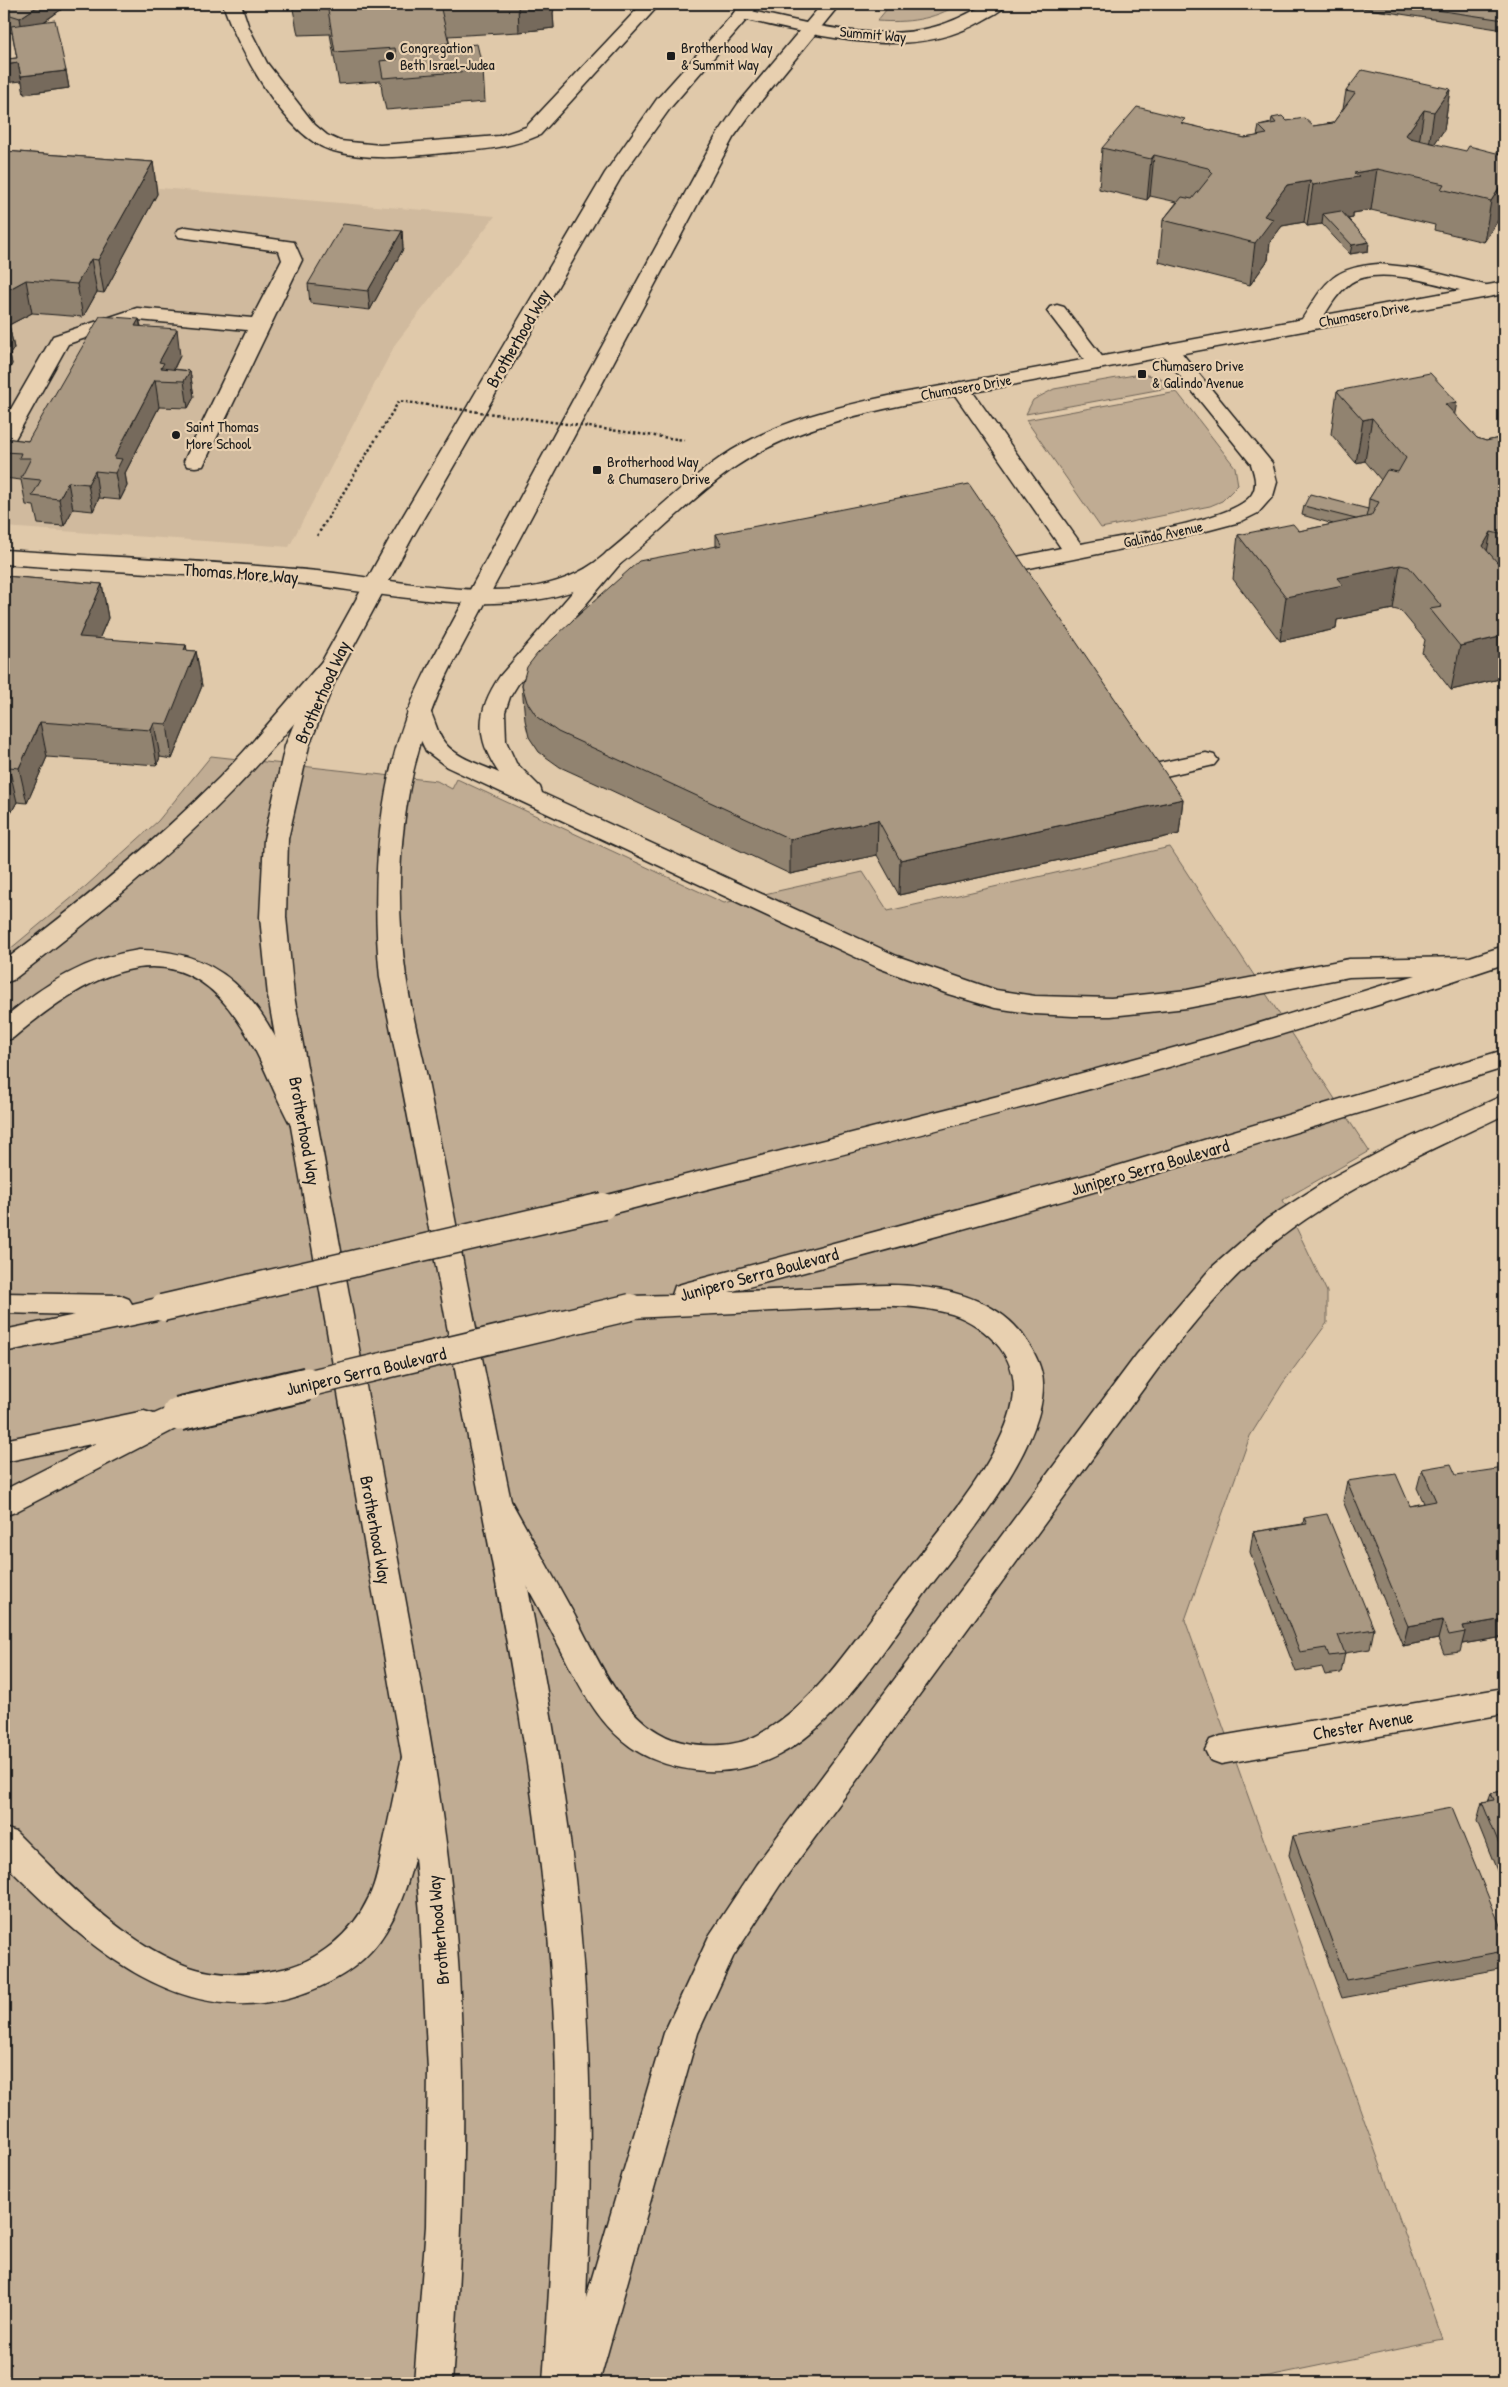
<svg xmlns="http://www.w3.org/2000/svg" width="1508" height="2387" font-family="'Patrick Hand',sans-serif">
<style>
.built{fill:#d0ba9e}
.green{fill:#c0ac93;stroke:#6e6458}
.lines{fill:none;stroke-linecap:round;stroke-linejoin:round}
.lane-casing{stroke:#1c1c1c;stroke-width:3}
.street-casing{stroke:#1c1c1c;stroke-width:3}
.secondary-casing{stroke:#1c1c1c;stroke-width:3}
.highway-casing{stroke:#1c1c1c;stroke-width:3}
.lane{fill:#e8d0b0;fill-rule:evenodd}
.street{fill:#e8d0b0;fill-rule:evenodd}
.secondary{fill:#e8d0b0;fill-rule:evenodd}
.highway{fill:#e8d0b0;fill-rule:evenodd}
.highway-bridge-far1-casing{stroke:#1c1c1c;stroke-width:29;stroke-linecap:butt}
.highway-bridge-casing{stroke:#1c1c1c;stroke-width:37;stroke-linecap:butt}
.path-bridge{stroke:#1c1c1c;stroke-width:2.5;stroke-dasharray:2.5 2.5;stroke-linecap:butt}
.highway-bridge-far1{stroke:#e8d0b0;stroke-width:26}
.highway-bridge{stroke:#e8d0b0;stroke-width:33}
.wall{fill:#918370;stroke:#1c1c1c}
.shaded-wall{fill:#766a5b;stroke:#1c1c1c}
.building{fill:#a99882;stroke:#1c1c1c}
.poi-dot{fill:#1c1c1c;stroke:#e8d0b0;stroke-width:2}
.labels{text-anchor:middle;dominant-baseline:central;stroke-width:4.5;stroke-linejoin:round;paint-order:stroke}
.far-street-label{font-size:15px;fill:#1c1c1c;stroke:#e8d0b0}
.far-poi-label{font-size:15px;fill:#1c1c1c;stroke:#e8d0b0;text-anchor:start}
.street-label{font-size:18px;fill:#1c1c1c;stroke:#e8d0b0}
</style>
<rect width="100%" height="100%" fill="#e0c9aa"/>
<filter id="ink" filterUnits="userSpaceOnUse"><feTurbulence type="fractalNoise" baseFrequency=".02" numOctaves="2"/><feDisplacementMap in="SourceGraphic" scale="10" xChannelSelector="R" yChannelSelector="G"/><feConvolveMatrix kernelMatrix="1 2 1 2 8 2 1 2 1" color-interpolation-filters="sRGB"/></filter>
<g filter="url(#ink)">
<polygon class="built" points="4,175 495,216 396,343 289,547 4,527"/>
<g class="green">
<path d="M891 4H959C933 20 907 23 877 21Z"/>
<polygon points="1140,374 1159,377 1173,387 1026,414 1033,400 1054,389"/>
<polygon points="1177,392 1235,467 1238,485 1222,501 1210,506 1101,528 1026,420"/>
<polygon points="211,756 437,781 452,789 457,779 724,903 863,872 888,911 1170,847 1369,1151 1283,1200 1327,1292 1327,1323 1283,1383 1250,1436 1185,1620 1443,2340 1235,2383 4,2383 4,954 86,886 158,821"/>
</g>
<g class="lines">
<defs>
<g id="lane">
<path d="M223 4H241L249 28 267 63 315 125 327 135 340 141 380 145 499 136 526 127 642 4H660L540 135C509 149 476 150 443 153 407 157 366 161 330 150 285 136 237 47 223 4Z"/>
<polygon points="186,227 294,242 302,260 203,466 195,467 187,466 184,461 247,330 138,320 68,344 15,439 12,444 4,445 4,421 53,336 137,308 252,318 282,260 279,251 179,237 176,233 179,229"/>
<path d="M1378 264 1416 268 1493 287 1496 291 1493 295 1486 297C1452 289 1377 261 1348 285 1334 296 1326 314 1316 328L1309 330 1302 328 1299 324C1324 286 1328 268 1378 264Z"/>
<polygon points="1057,305 1064,307 1104,359 1107,363 1104,367 1097,369 1090,367 1050,315 1047,311 1050,307"/>
<path d="M1169 344 1176 346 1272 463 1277 482 1273 496 1258 513 1240 522 1191 535 1000 574 992 572 989 567 992 562 1061 548 950 388 953 384 960 382 967 384 1081 544C1114 537 1237 521 1252 494 1258 484 1254 474 1251 464L1159 350 1162 346Z"/>
<polygon points="1206,753 1214,755 1218,760 1214,765 1139,782 1131,779 1127,774 1131,769"/>
</g>
<g id="street">
<path d="M986 4H1007C1001 12 990 16 982 21 909 63 818 35 742 19L736 18 733 14 736 10 742 9C802 21 872 44 934 27 953 22 969 13 986 4Z"/>
<path d="M1504 282V294L903 405C845 417 785 433 735 467 688 500 650 544 603 577 520 629 370 589 276 581 185 574 94 571 4 564V550C108 557 213 561 317 571 383 578 449 594 516 589 544 587 571 579 594 563 638 530 675 489 720 458 774 421 840 406 903 393Z"/>
<polygon points="1504,1688 1504,1714 1221,1764 1210,1760 1205,1750 1210,1740 1221,1736"/>
</g>
<g id="secondary">
<path d="M742 4H760L671 107 623 174 412 538 335 681 309 746 288 839 286 917 294 996C326 1171 359 1347 391 1522 415 1652 441 1781 454 1912 469 2069 464 2226 452 2383H414L426 2226 428 2070 420 1913 413 1835 402 1757 268 996 260 917 264 839 285 746 311 681 390 538 605 173 657 99Z"/>
<path d="M822 4H840L752 112 733 138 450 669C403 761 391 874 406 976 411 1013 422 1050 429 1087 441 1147 453 1207 464 1267 500 1453 542 1638 568 1825 595 2014 594 2193 581 2383H543C551 2262 560 2141 554 2020 544 1820 504 1623 466 1427 437 1277 412 1127 380 978 370 873 378 764 427 669L715 138 738 104Z"/>
</g>
<g id="highway">
<path d="M615 550 623 552 626 557 518 684 510 697 505 712 506 741 516 763 540 787 542 793 897 956 996 990 1035 996 1111 998 1187 990 1349 959 1470 957 1504 946V964C1209 1064 905 1138 603 1216L593 1213 589 1206 593 1199 603 1196 998 1096 1224 1034 1416 975 1349 977 1187 1008 1111 1016H1073L1035 1014 995 1008 948 994 879 968 447 767 426 751 407 711 411 706 419 704 427 706C435 717 436 732 444 742 456 758 482 765 499 773 475 738 476 711 500 676L607 552Z"/>
<path d="M331 658 339 660 343 665 339 670C306 709 273 750 237 787 168 858 91 920 13 980L4 983V961C79 904 153 844 220 777 256 740 289 699 323 660Z"/>
<path d="M139 950C251 950 275 1037 316 1122L313 1129 303 1131 293 1129C273 1094 261 1054 238 1021 172 921 82 980 13 1038L4 1041V1018C44 984 86 958 139 950Z"/>
<path d="M1504 1050V1068C1248 1149 990 1224 729 1292 766 1290 802 1289 838 1287 866 1286 893 1283 921 1287 960 1291 1004 1305 1026 1340 1035 1353 1044 1370 1043 1387 1042 1448 972 1532 935 1580 891 1637 845 1720 779 1755 739 1776 691 1776 650 1758 596 1734 574 1672 547 1623 525 1582 502 1541 480 1500L484 1492 495 1488 506 1492C527 1530 549 1569 570 1607 596 1653 619 1718 672 1739 697 1748 735 1748 758 1735 819 1701 856 1636 898 1583 935 1534 995 1469 1011 1410 1019 1381 1011 1356 989 1336 975 1323 957 1314 939 1311 898 1302 855 1307 813 1309 753 1312 692 1315 631 1318L621 1314 617 1307 621 1300 631 1296 672 1295 675 1286 685 1283 1097 1172Z"/>
<path d="M1504 1095V1115C1419 1156 1330 1193 1258 1256 1220 1289 1188 1330 1157 1370L780 1885 733 1957 698 2033 599 2383H561L664 2033 709 1936 756 1865 1137 1354 1211 1268 1267 1219 1329 1179 1395 1144Z"/>
<polygon points="4,1293 119,1295 129,1299 132,1304 162,1297 172,1301 176,1308 172,1315 162,1319 4,1352 4,1330 75,1315 4,1313"/>
<polygon points="179,1403 189,1406 194,1414 189,1422 15,1512 4,1516 4,1490 96,1443 4,1462 4,1440 144,1411 154,1414"/>
<path d="M418 1743 429 1747 434 1757C422 1815 417 1880 386 1931 368 1961 340 1980 307 1992 184 2038 84 1944 4 1863V1828L16 1832C65 1881 139 1960 210 1972 233 1976 255 1974 278 1970 317 1963 352 1934 369 1897 376 1883 379 1865 382 1850 389 1819 395 1788 402 1757L407 1747Z"/>
</g>
</defs>
<use href="#lane" class="lane-casing"/>
<use href="#street" class="street-casing"/>
<use href="#secondary" class="secondary-casing"/>
<use href="#highway" class="highway-casing"/>
<use href="#lane" class="lane"/>
<use href="#street" class="street"/>
<use href="#secondary" class="secondary"/>
<use href="#highway" class="highway"/>
<defs>
<g id="highway-bridge-far1">
<polyline points="162,1308 603,1206"/>
<polyline points="302,1385 631,1307"/>
</g>
<polyline id="highway-bridge" points="179,1414 307,1384"/>
</defs>
<use href="#highway-bridge-far1" class="highway-bridge-far1-casing"/>
<use href="#highway-bridge" class="highway-bridge-casing"/>
<polyline class="path-bridge" points="317,536 399,401 684,440"/>
<use href="#highway-bridge-far1" class="highway-bridge-far1"/>
<use href="#highway-bridge" class="highway-bridge"/>
</g>
<g class="wall">
<polygon points="4,4 62,9 44,22 66,71 69,88 24,94 22,81 7,59 17,58 12,33 4,30"/>
<polygon points="292,4 555,4 553,13 554,28 519,32 448,36 450,46 483,70 485,102 386,110 382,92 381,81 339,84 330,34 298,35"/>
<polygon points="1336,4 1504,4 1504,30"/>
<polygon points="1450,89 1444,130 1434,144 1504,181 1504,211 1484,242 1434,230 1435,225 1371,210 1353,213 1353,218 1348,219 1369,242 1368,251 1350,254 1322,224 1307,226 1304,222 1282,226 1270,242 1268,260 1250,285 1159,262 1163,220 1177,202 1150,196 1147,200 1099,189 1102,148 1184,124 1245,138 1257,136 1259,126 1271,123 1272,118 1313,126 1333,123 1343,109 1346,91"/>
<polygon points="4,151 153,162 157,194 104,293 97,292 83,317 32,313 9,325 14,348 10,354 12,364 4,379"/>
<polygon points="402,231 403,249 370,310 310,303 308,284"/>
<polygon points="139,319 141,326 180,356 174,369 190,371 194,397 188,408 159,407 125,473 127,486 120,500 99,498 93,511 73,509 64,526 38,524 34,506 26,505 21,480 4,478 4,438 28,441"/>
<polygon points="1337,391 1454,414 1477,438 1486,441 1504,437 1504,678 1451,690 1422,653 1425,640 1401,611 1393,609 1337,620 1336,629 1280,641 1233,579 1238,535 1299,531 1333,524 1302,515 1304,506 1368,509 1369,499 1381,480 1365,461 1356,463 1331,434"/>
<polygon points="716,534 1183,799 1179,834 899,895 877,855 790,874 606,788 560,767 539,752 529,737 525,720 522,685 716,546"/>
<polygon points="4,576 102,584 108,618 99,639 186,645 187,651 196,651 202,686 172,759 160,757 157,765 47,757 27,803 17,802 11,813 4,813"/>
<polygon points="1422,1469 1504,1637 1462,1644 1460,1652 1444,1654 1438,1639 1403,1646 1343,1501 1347,1481 1410,1506 1424,1503 1417,1488"/>
<polygon points="1304,1518 1374,1629 1370,1649 1345,1653 1341,1673 1325,1675 1322,1667 1296,1672 1250,1552 1253,1532 1303,1524"/>
<polygon points="1504,1791 1504,1888 1477,1821 1482,1802 1488,1801 1491,1793"/>
<polygon points="1293,1836 1504,1935 1504,1968 1342,1998 1289,1855"/>
</g>
<g class="shaded-wall">
<polygon points="41,4 61,4 62,9 23,36 20,18"/>
<polygon points="518,4 555,4 553,13 554,28 519,32"/>
<polygon points="18,63 22,81 4,83 4,65"/>
<polygon points="66,71 69,88 24,94 21,76"/>
<polygon points="1450,89 1444,130 1428,153 1434,112"/>
<polygon points="1424,110 1418,150 1406,135"/>
<polygon points="1154,155 1150,196 1147,200 1151,159"/>
<polygon points="153,162 157,194 104,293 98,260"/>
<polygon points="1377,169 1371,210 1353,213 1353,218 1331,222 1323,214 1322,224 1307,226 1313,185 1354,173"/>
<polygon points="1310,181 1304,222 1282,226 1270,242 1268,260 1250,285 1255,243 1264,216 1287,185"/>
<polygon points="1504,181 1504,211 1484,242 1491,201"/>
<polygon points="402,231 403,249 370,310 368,291"/>
<polygon points="1369,242 1368,251 1350,254 1352,245"/>
<polygon points="91,259 97,292 83,317 77,284"/>
<polygon points="26,280 32,313 9,325 14,348 10,354 12,364 4,379 4,292"/>
<polygon points="139,319 144,345 135,326"/>
<polygon points="177,329 180,356 168,380 159,362"/>
<polygon points="190,371 194,397 188,408 184,381"/>
<polygon points="155,380 159,407 125,473 127,486 120,500 115,473 114,458"/>
<polygon points="1457,402 1449,445 1445,404"/>
<polygon points="1372,418 1365,461 1356,463 1363,420"/>
<polygon points="95,471 99,498 93,511 88,484"/>
<polygon points="68,482 73,509 64,526 59,499"/>
<polygon points="1491,532 1482,576 1483,546"/>
<polygon points="1400,565 1393,609 1337,620 1336,629 1280,641 1286,597 1337,578"/>
<polygon points="102,584 108,618 85,672 79,637"/>
<polygon points="1504,636 1504,678 1451,690 1460,646"/>
<polygon points="186,645 190,668 196,651 202,686 172,759 167,724 184,650"/>
<polygon points="40,722 47,757 27,803 19,768"/>
<polygon points="154,723 160,757 157,765 151,730"/>
<polygon points="9,767 17,802 11,813 4,780 4,778"/>
<polygon points="1183,799 1179,834 899,895 900,860"/>
<polygon points="878,820 877,855 790,874 790,839"/>
<polygon points="4,830 8,852 4,857"/>
<polygon points="1504,1619 1504,1637 1462,1644 1465,1632 1463,1626"/>
<polygon points="1443,1620 1438,1639 1403,1646 1408,1626"/>
</g>
<g class="building">
<polygon points="4,4 41,4 20,18 4,13"/>
<polygon points="327,4 465,4 440,5 449,43 442,44 443,47 477,44 483,70 383,78 380,61 397,59 395,48 335,52"/>
<polygon points="1396,4 1504,4 1504,20"/>
<polygon points="55,20 66,71 21,76 18,63 4,65 4,38 7,59 17,58 11,26"/>
<polygon points="1362,70 1450,89 1434,112 1424,110 1406,135 1410,138 1466,151 1469,146 1504,155 1504,181 1491,201 1441,189 1444,184 1377,169 1354,173 1359,177 1346,179 1313,185 1310,181 1287,185 1264,216 1273,219 1255,243 1163,220 1182,197 1192,199 1213,173 1208,168 1154,155 1151,159 1102,148 1137,107 1185,119 1181,123 1245,138 1267,134 1259,126 1276,123 1272,118 1282,116 1287,121 1304,118 1313,126 1333,123 1355,93 1346,91"/>
<polygon points="4,151 153,162 98,260 91,259 77,284 26,280 4,292"/>
<polygon points="1341,211 1369,242 1352,245 1323,214"/>
<polygon points="343,224 402,231 368,291 308,284"/>
<polygon points="4,315 7,315 4,321"/>
<polygon points="100,316 139,319 135,326 177,329 159,362 164,363 161,368 190,371 184,381 155,380 114,458 122,459 115,473 95,471 88,484 68,482 59,499 32,496 41,480 21,478 31,458 19,458 21,453 4,452 4,438 28,441"/>
<polygon points="1430,373 1457,402 1445,404 1477,438 1486,441 1504,437 1504,535 1491,532 1483,546 1504,570 1504,636 1460,646 1430,609 1442,607 1409,567 1400,565 1337,578 1343,585 1286,597 1238,535 1293,524 1299,531 1371,516 1379,502 1369,499 1387,470 1398,472 1406,458 1372,418 1363,420 1337,391"/>
<polygon points="969,484 1183,799 900,860 878,820 790,839 604,753 558,732 537,717 527,702 522,685 527,667 537,654 573,620 639,561 722,545 716,534"/>
<polygon points="1310,494 1368,509 1366,517 1356,519 1304,506"/>
<polygon points="4,576 102,584 79,637 186,645 184,650 196,651 167,724 154,723 151,730 40,722 19,768 9,767 4,778"/>
<polygon points="1451,1464 1456,1475 1504,1468 1504,1619 1463,1626 1465,1632 1449,1635 1443,1620 1408,1626 1347,1481 1396,1474 1410,1506 1436,1501 1422,1469"/>
<polygon points="1327,1514 1374,1629 1338,1635 1345,1654 1329,1656 1326,1648 1300,1652 1253,1532 1307,1524 1304,1518"/>
<polygon points="1504,1791 1504,1856 1482,1802 1494,1800 1491,1793"/>
<polygon points="1452,1808 1504,1935 1504,1951 1346,1980 1293,1836"/>
</g>
</g>
<g class="poi-dot">
<circle cx="390" cy="56" r="5"/>
<rect x="666" y="51" width="10" height="10" rx="2.5"/>
<rect x="1137" y="369" width="10" height="10" rx="2.5"/>
<circle cx="176" cy="435" r="5"/>
<rect x="592" y="465" width="10" height="10" rx="2.5"/>
</g>
<g class="labels">
<g class="far-street-label">
<text transform="translate(873 34) rotate(5)">Summit Way</text>
<text transform="translate(1364 314) rotate(-10)">Chumasero Drive</text>
<text transform="translate(966 387) rotate(-10)">Chumasero Drive</text>
<text transform="translate(1163 534) rotate(-12)">Galindo Avenue</text>
</g>
<g class="far-poi-label">
<text x="400" y="47">Congregation<tspan x="400" dy="17">Beth Israel-Judea</tspan></text>
<text x="681" y="47">Brotherhood Way<tspan x="681" dy="17">&amp; Summit Way</tspan></text>
<text x="1152" y="365">Chumasero Drive<tspan x="1152" dy="17">&amp; Galindo Avenue</tspan></text>
<text x="186" y="426">Saint Thomas<tspan x="186" dy="17">More School</tspan></text>
<text x="607" y="461">Brotherhood Way<tspan x="607" dy="17">&amp; Chumasero Drive</tspan></text>
</g>
<g class="street-label">
<text transform="translate(518 338) rotate(-60)">Brotherhood Way</text>
<text transform="translate(241 573) rotate(4)">Thomas More Way</text>
<text transform="translate(322 692) rotate(-66)">Brotherhood Way</text>
<text transform="translate(305 1131) rotate(80)">Brotherhood Way</text>
<text transform="translate(1150 1167) rotate(-16)">Junipero Serra Boulevard</text>
<text transform="translate(759 1274) rotate(-15)">Junipero Serra Boulevard</text>
<text transform="translate(366 1371) rotate(-13)">Junipero Serra Boulevard</text>
<text transform="translate(376 1530) rotate(80)">Brotherhood Way</text>
<text transform="translate(1363 1725) rotate(-10)">Chester Avenue</text>
<text transform="translate(438 1930) rotate(-95)">Brotherhood Way</text>
</g>
</g>
<rect width="1508" height="2387" fill="none" stroke="#e8d0b0" stroke-width="20"/>
<rect x="10" y="10" width="1488" height="2367" fill="none" stroke="#1c1c1c" stroke-width="2" filter="url(#ink)"/>
</svg>
